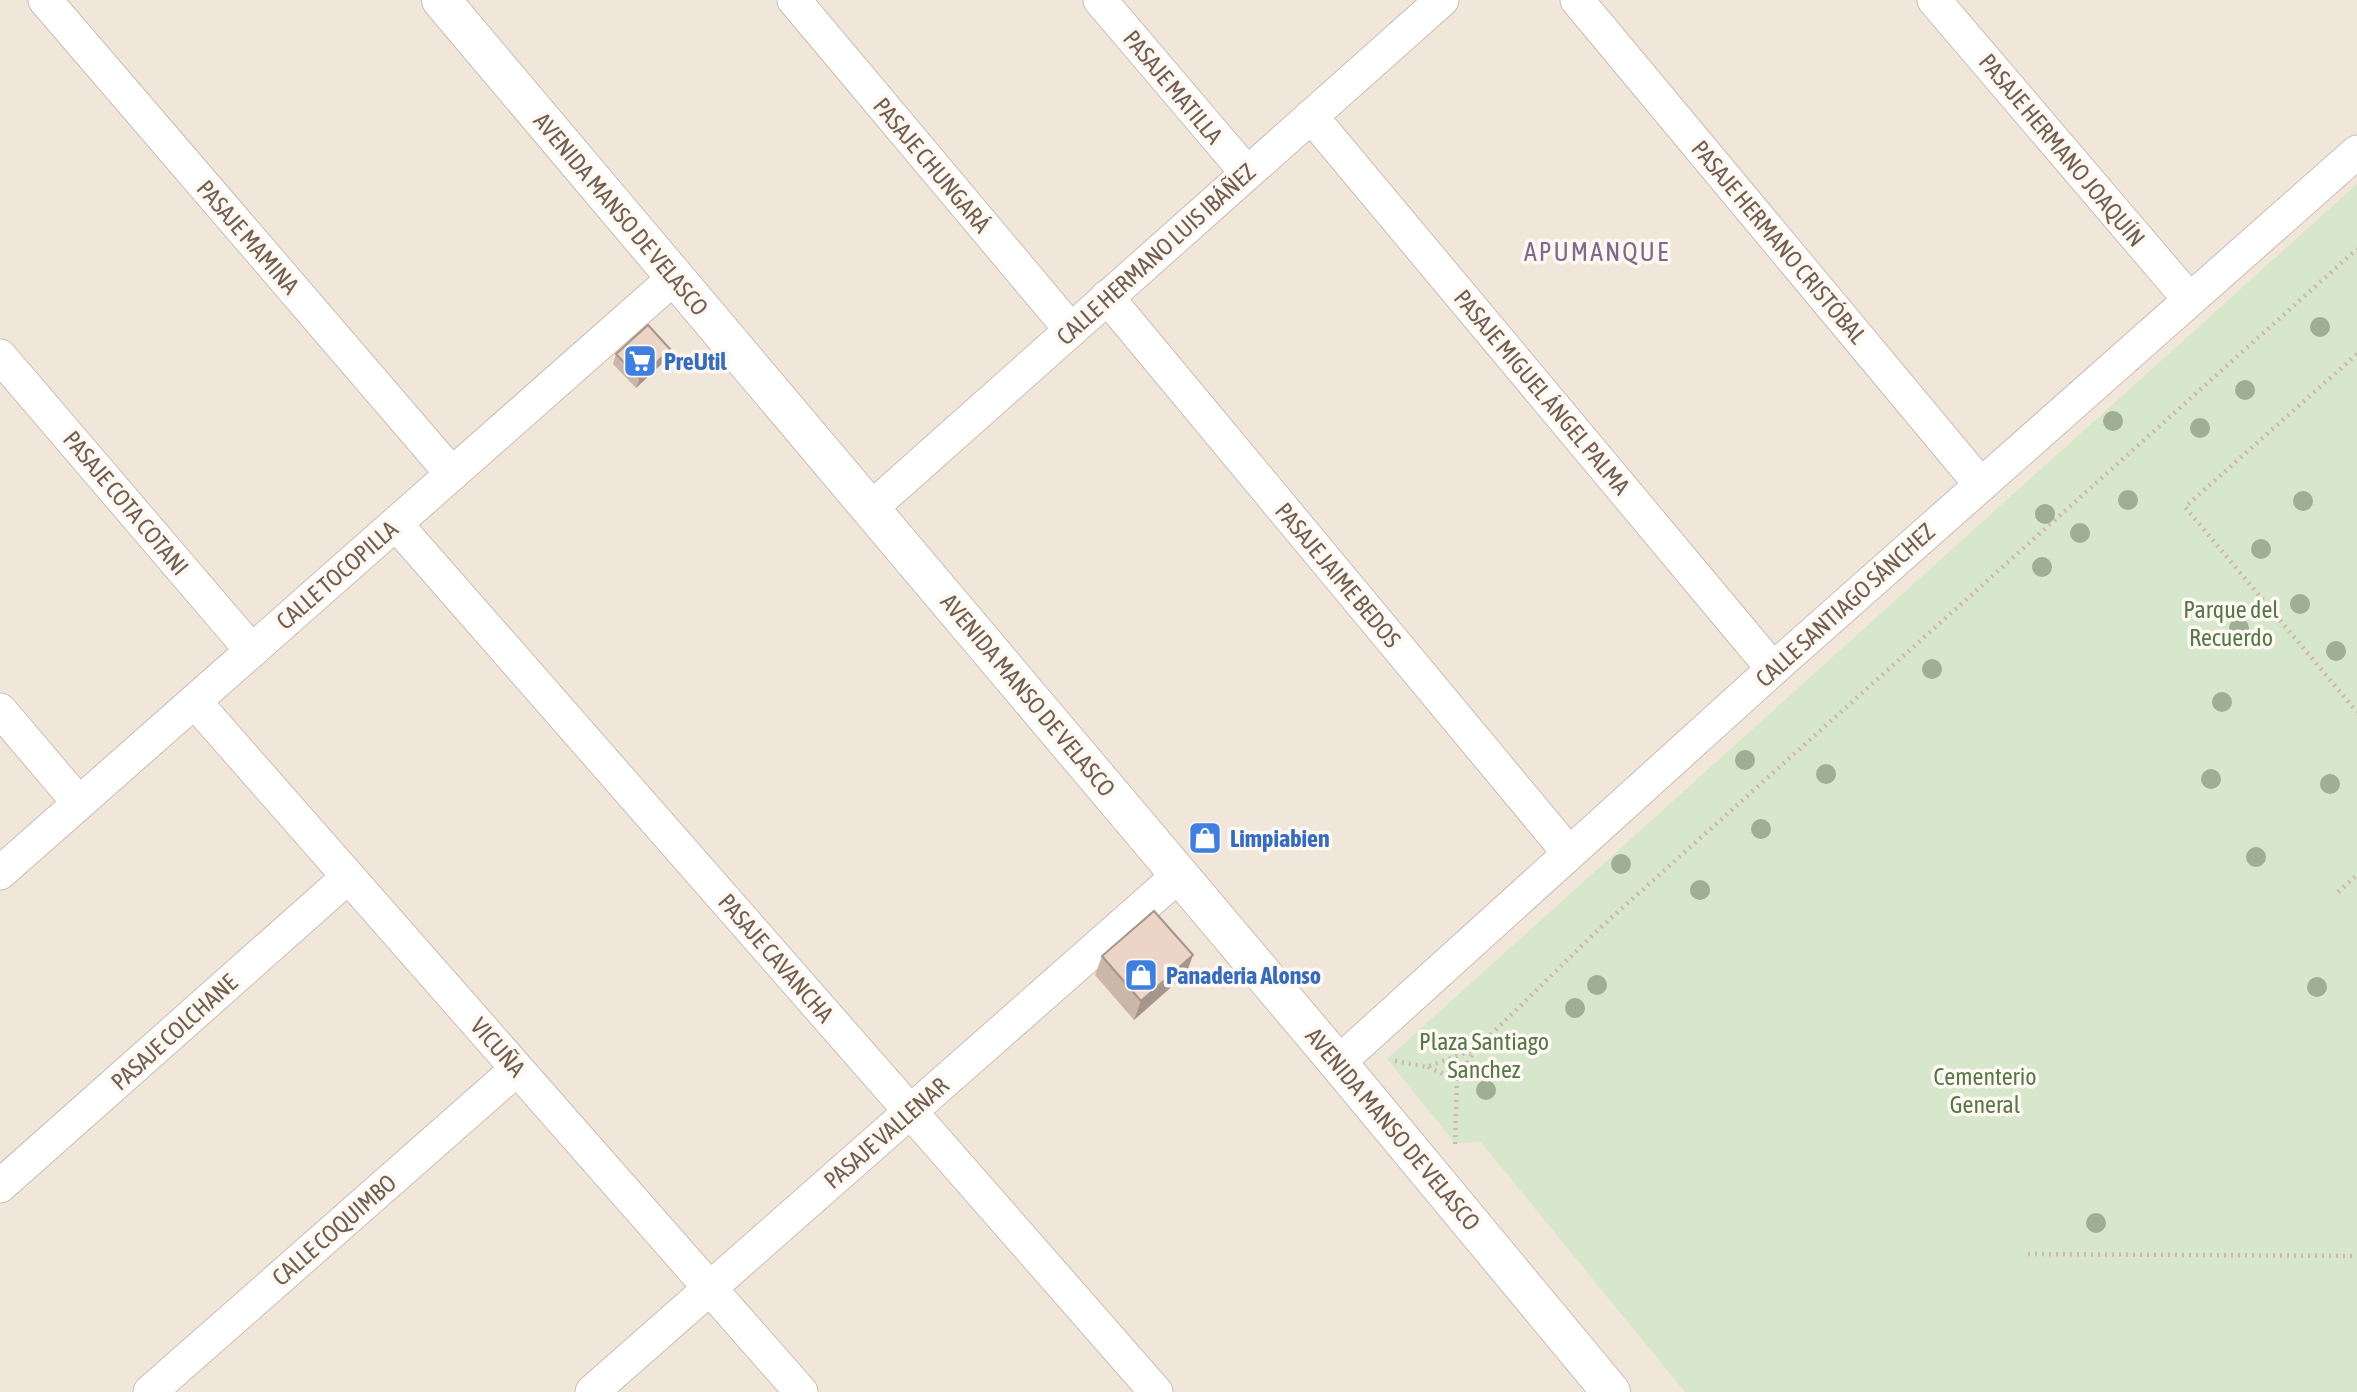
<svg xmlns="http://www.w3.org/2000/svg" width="2357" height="1392" font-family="'Asap Condensed',sans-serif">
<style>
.residential{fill:#f1e6da}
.green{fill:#d6e7cb}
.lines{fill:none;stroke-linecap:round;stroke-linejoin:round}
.minor-casing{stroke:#cbbdb2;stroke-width:35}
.tertiary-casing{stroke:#cbbdb2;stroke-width:40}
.path{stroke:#d1b8a9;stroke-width:4.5;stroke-dasharray:2 5;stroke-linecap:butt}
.minor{stroke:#fff;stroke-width:33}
.tertiary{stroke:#fff;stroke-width:38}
.tree{fill:#a0af93}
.wall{fill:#cbb7aa}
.shaded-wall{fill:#a5958b}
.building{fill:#ecd5c6;stroke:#a5958b;stroke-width:2}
.labels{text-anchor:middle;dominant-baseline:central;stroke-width:7;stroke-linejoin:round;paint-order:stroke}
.street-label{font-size:24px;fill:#725d51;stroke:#fdf8f1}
.shop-label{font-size:24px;font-weight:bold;fill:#366cbe;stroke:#fdf8f1;text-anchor:start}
.park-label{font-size:24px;fill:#57774b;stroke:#fdf8f1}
.neighbourhood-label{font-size:26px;letter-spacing:2px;fill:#81698d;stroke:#fdf8f1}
</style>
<rect width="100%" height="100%" fill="#faf4eb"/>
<rect class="residential" x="0" y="0" width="2357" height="1392"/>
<polygon class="green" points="2357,184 2357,1392 1685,1392 1481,1142 1455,1143 1387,1059"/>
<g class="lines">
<defs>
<g id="minor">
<polyline points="45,0 452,474"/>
<polyline points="794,0 1071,330"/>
<polyline points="1100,0 1247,173"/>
<polyline points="1577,0 1981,485"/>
<polyline points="1934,0 2189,299"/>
<polyline points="1311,116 1773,669"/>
<polyline points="1107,297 1569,853"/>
<polyline points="0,356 252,651"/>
<polyline points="870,509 1442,0"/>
<polyline points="396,524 1156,1392"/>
<polyline points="195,702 801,1392"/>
<polyline points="0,710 79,803"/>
<polyline points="0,873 675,277"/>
<polyline points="1338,1063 1773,669 2357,152"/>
<polyline points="0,1186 348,877"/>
<polyline points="150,1392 517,1069"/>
<polyline points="592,1392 1179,875"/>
</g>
<polyline id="tertiary" points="441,0 1338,1063 1611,1392"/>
</defs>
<use href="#minor" class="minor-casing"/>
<use href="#tertiary" class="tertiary-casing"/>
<g class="path">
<polyline points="2357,354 2185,507 2357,712"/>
<polyline points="2338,892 2357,875"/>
<polyline points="1395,1061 1427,1067 1476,1049 1600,928 2357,249"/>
<polyline points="1428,1067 1457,1080"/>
<polyline points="1455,1144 1457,1080 1475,1050"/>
<polyline points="2028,1254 2357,1256"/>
</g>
<use href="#minor" class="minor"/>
<use href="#tertiary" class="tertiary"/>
</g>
<g class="tree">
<circle cx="2320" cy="327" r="10"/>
<circle cx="2245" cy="390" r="10"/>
<circle cx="2113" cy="421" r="10"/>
<circle cx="2200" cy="428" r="10"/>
<circle cx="2128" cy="500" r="10"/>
<circle cx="2303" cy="501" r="10"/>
<circle cx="2045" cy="514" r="10"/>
<circle cx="2080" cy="533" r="10"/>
<circle cx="2261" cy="549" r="10"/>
<circle cx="2042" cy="567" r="10"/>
<circle cx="2300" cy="604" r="10"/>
<circle cx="2239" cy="628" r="10"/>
<circle cx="2336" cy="651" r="10"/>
<circle cx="1932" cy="669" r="10"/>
<circle cx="2222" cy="702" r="10"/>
<circle cx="1745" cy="760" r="10"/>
<circle cx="1826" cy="774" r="10"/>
<circle cx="2211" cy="779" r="10"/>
<circle cx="2330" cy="784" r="10"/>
<circle cx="1761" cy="829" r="10"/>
<circle cx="2256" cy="857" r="10"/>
<circle cx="1621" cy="864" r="10"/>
<circle cx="1700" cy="890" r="10"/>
<circle cx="1597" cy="985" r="10"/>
<circle cx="2317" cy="987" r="10"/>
<circle cx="1575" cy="1008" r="10"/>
<circle cx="1486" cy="1090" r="10"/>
<circle cx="2096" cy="1223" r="10"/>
</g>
<g class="wall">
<polygon points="616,354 667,359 636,388 613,364"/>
<polygon points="1193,955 1186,974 1134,1020 1095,975 1102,956"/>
</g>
<g class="shaded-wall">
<polygon points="670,349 667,359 636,388 640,379"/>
<polygon points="1193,955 1186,974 1134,1020 1141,1001"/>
</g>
<g class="building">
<polygon points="648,325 670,349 640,379 616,354"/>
<polygon points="1154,911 1193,955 1141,1001 1102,956"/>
</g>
<defs>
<symbol id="supermarket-square" viewBox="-11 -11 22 22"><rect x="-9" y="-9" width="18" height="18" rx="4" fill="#3f7fe0" stroke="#fdf8f1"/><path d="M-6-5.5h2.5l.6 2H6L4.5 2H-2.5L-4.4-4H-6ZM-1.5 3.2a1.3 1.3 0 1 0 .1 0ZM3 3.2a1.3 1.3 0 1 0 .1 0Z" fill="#fff"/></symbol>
<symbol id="shop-square" viewBox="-11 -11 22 22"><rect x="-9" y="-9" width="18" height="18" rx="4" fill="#3f7fe0" stroke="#fdf8f1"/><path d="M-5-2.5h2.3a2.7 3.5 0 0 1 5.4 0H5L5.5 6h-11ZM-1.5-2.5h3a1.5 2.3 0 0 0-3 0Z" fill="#fff"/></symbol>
</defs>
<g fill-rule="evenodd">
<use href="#supermarket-square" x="621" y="342" width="38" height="38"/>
<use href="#shop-square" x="1186" y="819" width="38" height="38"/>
<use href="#shop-square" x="1122" y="956" width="38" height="38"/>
</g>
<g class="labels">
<g class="street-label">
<text transform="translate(1173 87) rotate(50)">PASAJE MATILLA</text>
<text transform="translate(2062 150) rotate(50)">PASAJE HERMANO JOAQUÍN</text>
<text transform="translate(932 165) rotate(50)">PASAJE CHUNGARÁ</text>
<text transform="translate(621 214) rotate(50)">AVENIDA MANSO DE VELASCO</text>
<text transform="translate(248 237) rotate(49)">PASAJE MAMINA</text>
<text transform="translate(1779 242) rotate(50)">PASAJE HERMANO CRISTÓBAL</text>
<text transform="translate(1156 254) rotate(-42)">CALLE HERMANO LUIS IBÁÑEZ</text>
<text transform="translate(1542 392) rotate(50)">PASAJE MIGUEL ÁNGEL PALMA</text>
<text transform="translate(126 503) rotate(50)">PASAJE COTA COTANI</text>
<text transform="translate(337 575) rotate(-41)">CALLE TOCOPILLA</text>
<text transform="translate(1338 575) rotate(50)">PASAJE JAIME BEDOS</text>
<text transform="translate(1845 605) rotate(-42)">CALLE SANTIAGO SÁNCHEZ</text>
<text transform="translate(1028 695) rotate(50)">AVENIDA MANSO DE VELASCO</text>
<text transform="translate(776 958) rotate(49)">PASAJE CAVANCHA</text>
<text transform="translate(174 1032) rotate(-42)">PASAJE COLCHANE</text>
<text transform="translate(498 1047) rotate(49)">VICUÑA</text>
<text transform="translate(1393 1129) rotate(50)">AVENIDA MANSO DE VELASCO</text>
<text transform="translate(886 1133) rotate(-41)">PASAJE VALLENAR</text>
<text transform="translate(334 1230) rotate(-41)">CALLE COQUIMBO</text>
</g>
<g class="shop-label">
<text x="664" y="361">PreUtil</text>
<text x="1230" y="838">Limpiabien</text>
<text x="1166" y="975">Panaderia Alonso</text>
</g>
<g class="park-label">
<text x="2231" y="609">Parque del<tspan x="2231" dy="28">Recuerdo</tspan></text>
<text x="1484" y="1041">Plaza Santiago<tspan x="1484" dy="28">Sanchez</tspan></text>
<text x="1985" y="1076">Cementerio<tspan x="1985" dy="28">General</tspan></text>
</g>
<g class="neighbourhood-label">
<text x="1597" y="252">APUMANQUE</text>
</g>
</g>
</svg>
